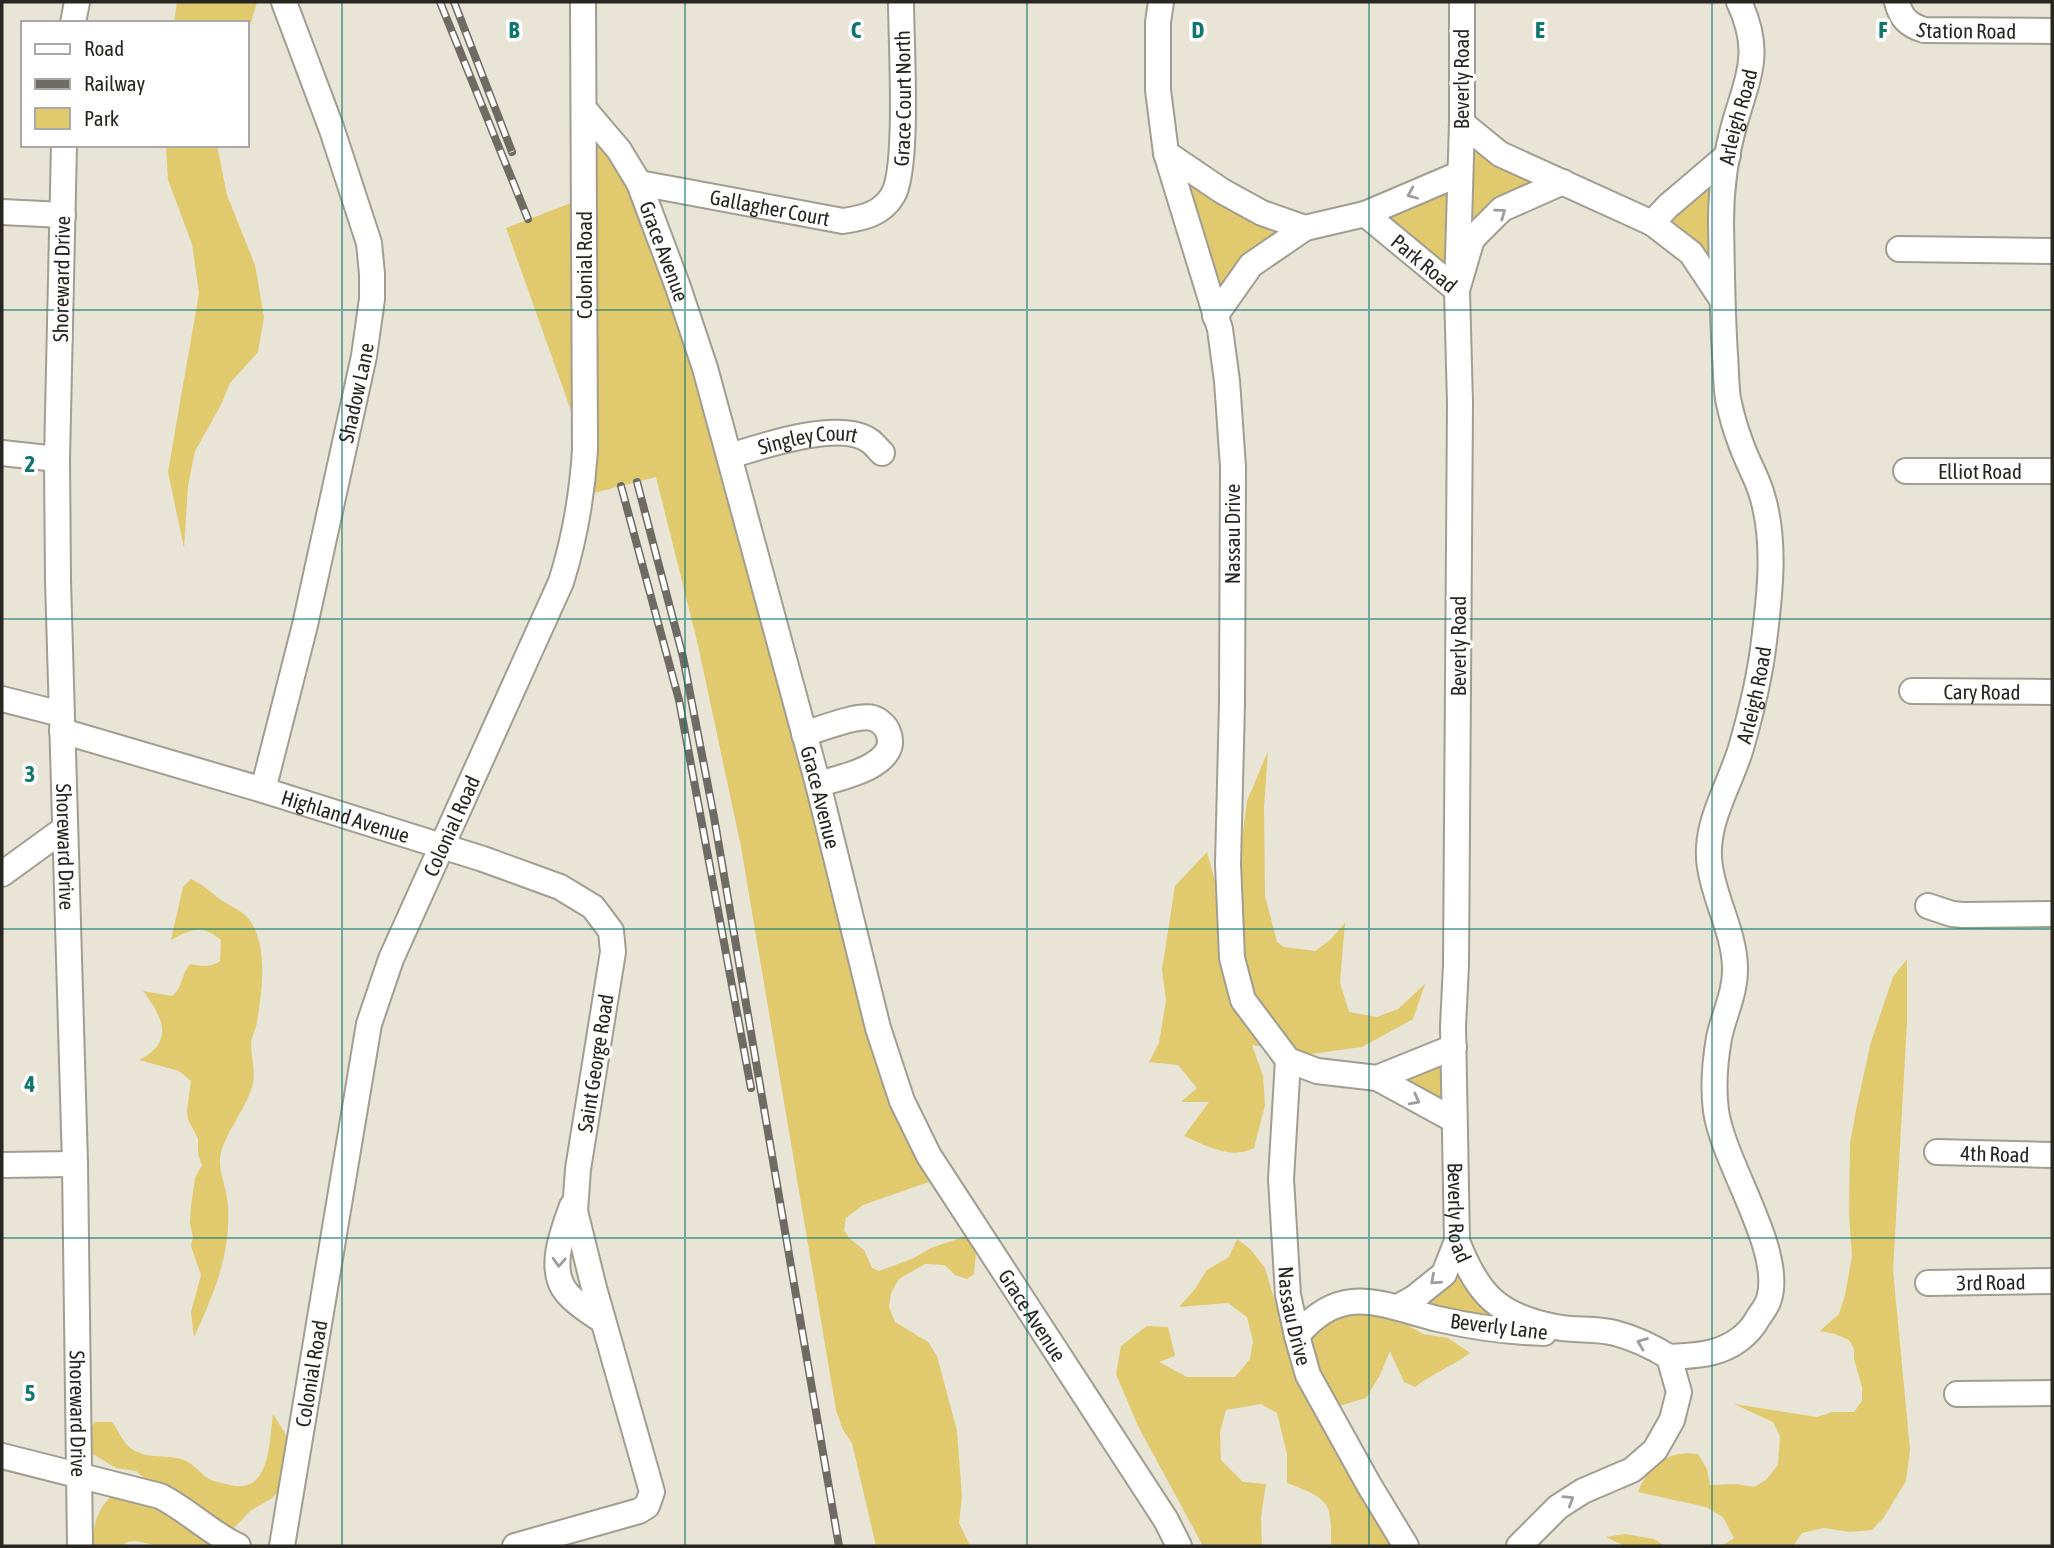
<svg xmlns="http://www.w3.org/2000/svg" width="2054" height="1548" font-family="'Asap Condensed',sans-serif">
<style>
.green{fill:#e1c96d}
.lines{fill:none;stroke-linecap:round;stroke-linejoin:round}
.minor-casing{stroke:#a19d90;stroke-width:28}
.minor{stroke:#fff;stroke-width:24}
.rail-casing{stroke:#6d6b63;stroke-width:8}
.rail{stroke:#fff;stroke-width:5;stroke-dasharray:16;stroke-linecap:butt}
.oneway{stroke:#9e9d9b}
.grid{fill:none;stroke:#0f766e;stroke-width:2;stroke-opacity:0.55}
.labels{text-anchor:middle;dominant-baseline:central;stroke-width:7;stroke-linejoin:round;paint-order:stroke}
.street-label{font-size:21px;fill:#272621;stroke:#fff}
.grid-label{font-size:23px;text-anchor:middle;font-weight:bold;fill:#0f766e;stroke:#fff;stroke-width:7;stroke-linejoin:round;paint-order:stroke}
</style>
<rect width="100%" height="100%" fill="#e8e4d6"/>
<g class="green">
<polygon points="177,2 257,2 247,36 247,23 174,23"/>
<polygon points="585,110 602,128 678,287 878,1028 943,1177 863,1205 846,1218 844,1230 849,1238 864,1250 872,1268 879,1271 914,1258 931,1248 969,1235 977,1240 974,1274 967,1279 955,1275 945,1265 925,1264 899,1279 891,1293 889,1307 895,1322 928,1342 937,1356 957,1431 962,1497 959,1523 970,1546 876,1546 852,1443 843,1430 836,1410 741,847 698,645 656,477 582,496 585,450 506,228 584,198"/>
<polygon points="1462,123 1563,182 1502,209 1457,290 1365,214 1459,174"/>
<polygon points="166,145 217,145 227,195 255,265 264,317 258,352 230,383 221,405 195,451 188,486 184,548 168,472 199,293 192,244 168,180"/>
<polygon points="1166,153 1305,228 1215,316"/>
<polygon points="1728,155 1721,298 1652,224"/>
<path d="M1268 751 1264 808 1265 896 1277 942 1284 947 1315 951 1330 940 1345 923 1340 983 1349 1012 1377 1017 1398 1009 1425 984 1413 1019 1362 1047 1311 1054 1252 1045 1263 1076 1265 1105 1254 1148C1231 1160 1207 1146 1184 1136L1209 1102H1181L1197 1088 1178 1065 1149 1062 1159 1043 1166 1000 1162 970 1175 886 1207 852 1215 881 1217 927 1239 862 1247 801Z"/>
<path d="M191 879C202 884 208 890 217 897 227 905 240 909 248 918 269 944 262 991 257 1022 256 1029 252 1036 251 1042 251 1058 257 1074 251 1090 244 1111 222 1138 220 1158 219 1173 227 1189 228 1205 231 1254 214 1294 194 1337L191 1312 201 1275 191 1246 193 1237 190 1223 191 1206 195 1178 202 1165 198 1154V1139L188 1119 187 1110 191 1081 179 1071 139 1060C175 1042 163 1017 143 991L172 996C183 988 181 974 190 964 201 966 211 968 220 961L221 940C202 924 191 929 171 940L183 887Z"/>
<path d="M1907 959V1022L1893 1270 1910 1450 1906 1481 1884 1517 1872 1530 1850 1532 1824 1528 1802 1533 1793 1546H1722L1734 1538 1723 1517 1706 1507 1638 1492C1648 1466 1669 1449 1698 1454L1707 1469 1710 1485 1735 1484 1754 1487 1766 1480 1778 1465 1780 1436 1773 1422 1734 1404 1817 1417 1832 1412H1854L1862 1401V1387L1854 1359V1349L1849 1340 1835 1334 1820 1331 1839 1314 1845 1295 1852 1256 1849 1215 1850 1143 1856 1110 1871 1042 1893 977Z"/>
<polygon points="1454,1047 1454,1120 1377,1078"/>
<path d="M1237 1239 1250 1249 1265 1268 1275 1302 1305 1334 1335 1310 1387 1313 1423 1334 1448 1338 1470 1353C1452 1366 1432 1374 1415 1387L1404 1382 1390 1351 1380 1375 1366 1398 1342 1405 1317 1408 1393 1546H1331C1332 1501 1329 1499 1287 1483V1454L1277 1413 1261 1404 1226 1410 1220 1432 1221 1460 1243 1482 1266 1484 1261 1517 1262 1546H1203L1138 1426 1116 1374 1121 1346 1147 1326 1168 1327 1175 1356 1159 1362 1187 1377H1235L1250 1359 1253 1341 1247 1317 1228 1303 1179 1307 1195 1289 1207 1270 1229 1257Z"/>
<polygon points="1457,1241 1487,1296 1557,1327 1438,1319 1414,1298"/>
<path d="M273 1414 286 1435V1475L282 1488 272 1498 250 1511 232 1530 226 1546H159L136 1541 127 1542 122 1546H91C94 1528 96 1509 111 1497L128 1498 150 1483 136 1471 116 1468 88 1451 86 1433 95 1422H112C118 1429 121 1439 127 1445 143 1461 164 1453 184 1460 194 1464 202 1475 209 1479 215 1482 224 1483 230 1485 271 1495 269 1441 273 1414Z"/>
<polygon points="1625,1534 1654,1539 1665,1546 1625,1546 1606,1537"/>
</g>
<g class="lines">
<defs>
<g id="minor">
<polyline points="1161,2 1158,22 1158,90 1166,153 1220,329 1227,381 1233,467 1232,703 1228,864 1232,958 1243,1000 1288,1060 1317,1071 1377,1078 1454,1047"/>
<path id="s1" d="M1462 2V123L1457 290 1460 404 1456 965 1453 1026 1457 1241C1478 1295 1498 1316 1556 1327 1575 1331 1596 1328 1615 1333 1634 1338 1653 1347 1669 1357L1679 1392 1672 1420 1655 1450 1632 1470 1583 1491 1558 1507 1519 1546"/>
<path id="s2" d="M1897 2C1901 18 1908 25 1924 30L2052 31"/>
<polyline points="73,23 77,2"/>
<path id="s3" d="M585 110 619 150 639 183 678 287 705 368 818 784 878 1028 902 1101 929 1156 1166 1520 1179 1546"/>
<polyline points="1462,123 1500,154 1652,223 1668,206 1728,155"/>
<path id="s4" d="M64 145 57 459 58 580 75 1164 80 1546"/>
<polyline points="1166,153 1222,191 1262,213 1305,228 1365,214 1459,174"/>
<path id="s5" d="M639 183 843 221C863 218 882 214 893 195 909 168 901 39 901 2"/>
<polyline points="2,212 63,215"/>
<path id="s6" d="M1365 214 1457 290 1472 239 1502 209 1563 182"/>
<polyline points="1652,223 1691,253 1721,298"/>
<polyline points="1899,249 2052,251"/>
<polyline points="1215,316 1251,265 1305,228"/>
<polyline points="2,453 57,459"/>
<path id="s7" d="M730 456C762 446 841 419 870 441 874 444 878 449 882 453"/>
<path id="s8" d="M1906 471H2052"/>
<path id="s9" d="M1912 691 2052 692"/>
<polyline points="2,699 61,714"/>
<path id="s10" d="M62 731 263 790 483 859 560 887 593 907 611 931 613 952 578 1169 575 1211 594 1288 652 1492 647 1506 639 1511 515 1546"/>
<path d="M804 734C821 729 857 714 873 718 879 720 886 726 888 732 902 765 840 778 818 784"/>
<path id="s11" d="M263 790 305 625 364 356 372 299V274L369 243 332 130 284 2"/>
<polyline points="2,874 64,829"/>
<polyline points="1928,906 1952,914 1963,915 2052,914"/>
<path id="s12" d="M1288 1060 1281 1179 1288 1295 1297 1336 1308 1375 1369 1485 1406 1546"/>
<polyline points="1377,1078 1454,1120"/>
<path id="s13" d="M1937 1152 2052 1155"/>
<polyline points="2,1165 75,1164"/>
<path d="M572 1206C563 1231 547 1270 567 1293 577 1305 591 1313 603 1321"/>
<path id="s14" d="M1928 1283 2052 1281"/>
<polyline points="1398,1307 1414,1298 1444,1274 1457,1241"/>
<path d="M1297 1336C1341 1281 1382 1305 1438 1319 1473 1327 1508 1332 1544 1333"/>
<path id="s15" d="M1669 1357C1683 1356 1699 1356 1713 1352 1732 1347 1749 1335 1758 1318 1762 1312 1767 1306 1769 1299 1784 1250 1724 1165 1716 1111 1713 1088 1715 1061 1719 1038 1724 1014 1736 992 1735 967 1734 932 1715 901 1710 867 1703 825 1729 788 1741 748 1751 713 1760 677 1764 641 1770 594 1776 541 1762 495 1757 477 1746 460 1740 441 1735 428 1731 413 1728 399 1726 385 1726 369 1725 355 1722 311 1722 267 1721 223 1721 190 1726 153 1735 122 1749 74 1762 51 1739 2"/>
<polyline points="1957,1394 2052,1393"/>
<path d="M2 1456 160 1496C188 1510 210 1533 238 1546"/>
<path id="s16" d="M282 1546 369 1024 391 959 561 582C575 538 582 496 585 450L583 2"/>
</g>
</defs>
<use href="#minor" class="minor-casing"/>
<use href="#minor" class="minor"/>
<defs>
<g id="rail">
<polyline points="440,2 528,219"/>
<polyline points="454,2 512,152"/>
<polyline points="637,482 683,657 714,817 839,1546"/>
<polyline points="621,486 679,700 751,1088"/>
</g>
</defs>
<use href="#rail" class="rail-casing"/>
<use href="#rail" class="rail"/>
</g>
<defs><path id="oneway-chevron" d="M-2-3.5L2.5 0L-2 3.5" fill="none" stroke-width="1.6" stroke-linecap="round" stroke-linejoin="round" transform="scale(1.75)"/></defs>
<g class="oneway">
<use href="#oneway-chevron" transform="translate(1412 194) rotate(157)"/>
<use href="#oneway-chevron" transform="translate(1501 213) rotate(-36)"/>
<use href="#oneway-chevron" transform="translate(1415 1100) rotate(28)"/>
<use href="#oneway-chevron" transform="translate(559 1262) rotate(93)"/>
<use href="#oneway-chevron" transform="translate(1435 1280) rotate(138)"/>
<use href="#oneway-chevron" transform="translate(1642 1343) rotate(-159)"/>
<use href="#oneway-chevron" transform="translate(1569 1500) rotate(-32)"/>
</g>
<path class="grid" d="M342 2V1546M685 2V1546M1027 2V1546M1369 2V1546M1712 2V1546M2 310H2052M2 619H2052M2 929H2052M2 1238H2052"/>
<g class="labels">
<g class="street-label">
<text stroke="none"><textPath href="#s2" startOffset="84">Station Road</textPath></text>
<text transform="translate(1461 79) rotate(-90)">Beverly Road</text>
<text stroke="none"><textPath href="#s5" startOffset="364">Grace Court North</textPath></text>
<text stroke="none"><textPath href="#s15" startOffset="1339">Arleigh Road</textPath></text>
<text stroke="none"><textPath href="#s5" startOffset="133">Gallagher Court</textPath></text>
<text stroke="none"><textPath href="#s3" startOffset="164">Grace Avenue</textPath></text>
<text stroke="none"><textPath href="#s6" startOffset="77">Park Road</textPath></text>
<text transform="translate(584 265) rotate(-90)">Colonial Road</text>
<text transform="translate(61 279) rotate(-89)">Shoreward Drive</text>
<text stroke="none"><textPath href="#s11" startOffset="408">Shadow Lane</textPath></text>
<text stroke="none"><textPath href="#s7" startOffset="80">Singley Court</textPath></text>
<text stroke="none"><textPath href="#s8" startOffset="74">Elliot Road</textPath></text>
<text transform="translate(1232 534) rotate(-90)">Nassau Drive</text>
<text transform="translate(1458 646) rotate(-90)">Beverly Road</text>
<text stroke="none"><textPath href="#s9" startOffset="70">Cary Road</textPath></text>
<text stroke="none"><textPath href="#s15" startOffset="751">Arleigh Road</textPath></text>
<text stroke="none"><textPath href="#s3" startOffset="732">Grace Avenue</textPath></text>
<text stroke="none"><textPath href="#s10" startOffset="296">Highland Avenue</textPath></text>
<text stroke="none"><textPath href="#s16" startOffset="744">Colonial Road</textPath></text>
<text stroke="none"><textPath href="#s4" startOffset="702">Shoreward Drive</textPath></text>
<text transform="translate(595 1063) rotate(-81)">Saint George Road</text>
<text stroke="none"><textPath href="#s13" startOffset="58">4th Road</textPath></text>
<text stroke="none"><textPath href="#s1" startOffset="1211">Beverly Road</textPath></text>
<text stroke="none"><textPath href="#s14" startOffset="63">3rd Road</textPath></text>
<text stroke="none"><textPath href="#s3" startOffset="1298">Grace Avenue</textPath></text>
<text stroke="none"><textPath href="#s12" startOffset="257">Nassau Drive</textPath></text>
<text transform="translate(1499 1326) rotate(7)">Beverly Lane</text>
<text stroke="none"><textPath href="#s16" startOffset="175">Colonial Road</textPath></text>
<text stroke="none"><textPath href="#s4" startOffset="1269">Shoreward Drive</textPath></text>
</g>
</g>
<g class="grid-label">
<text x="514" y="38">B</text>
<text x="856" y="38">C</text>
<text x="1198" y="38">D</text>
<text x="1540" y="38">E</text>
<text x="1883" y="38">F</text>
<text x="30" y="472">2</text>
<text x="30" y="782">3</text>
<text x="30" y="1092">4</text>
<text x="30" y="1401">5</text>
</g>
<rect width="2054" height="1548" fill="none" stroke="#272621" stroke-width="7"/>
<rect x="21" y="21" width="228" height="126" fill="#ffffff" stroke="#a9a8a6" stroke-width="2"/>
<rect x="35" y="44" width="35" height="10" fill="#ffffff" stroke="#a9a8a6" stroke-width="2"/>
<text x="84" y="56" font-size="21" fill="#272621">Road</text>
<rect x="35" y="79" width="35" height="10" fill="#6d6b63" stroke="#a9a8a6" stroke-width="2"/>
<text x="84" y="91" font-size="21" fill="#272621">Railway</text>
<rect x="35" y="108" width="35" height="21" fill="#e1c96d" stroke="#a9a8a6" stroke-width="2"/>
<text x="84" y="126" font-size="21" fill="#272621">Park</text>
</svg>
